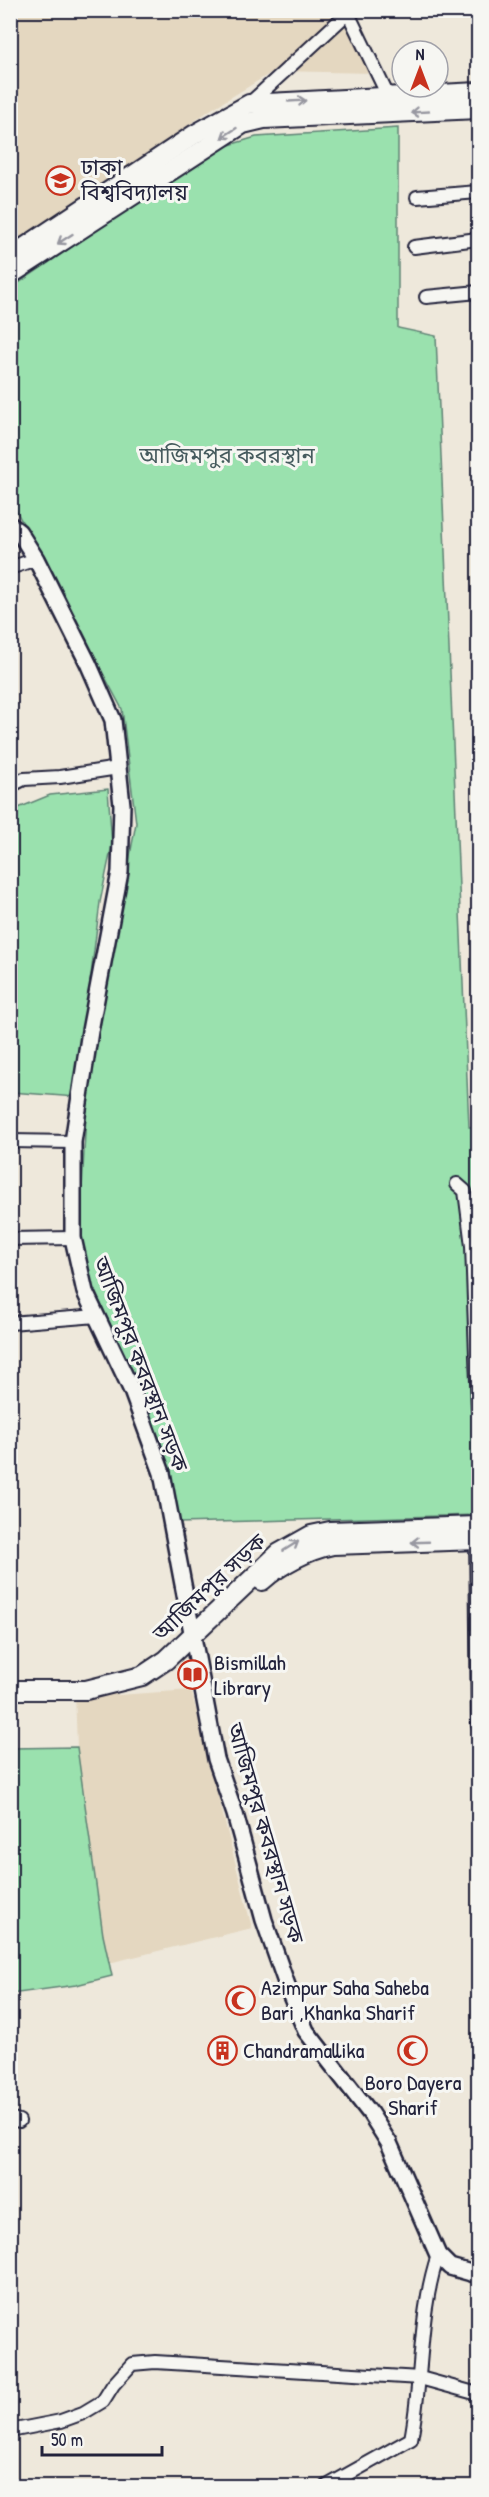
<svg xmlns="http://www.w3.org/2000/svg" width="489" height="2497" font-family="'Patrick Hand','Noto Sans Bengali',sans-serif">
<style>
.built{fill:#e4d7c0}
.green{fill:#9ae1ae;stroke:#5e8274;stroke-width:1.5}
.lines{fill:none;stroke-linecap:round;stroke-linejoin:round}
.minor-casing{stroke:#22223b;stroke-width:16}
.tertiary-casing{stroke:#22223b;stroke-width:20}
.secondary-casing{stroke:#22223b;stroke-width:22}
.minor{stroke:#f6f6f2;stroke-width:12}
.tertiary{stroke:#f6f6f2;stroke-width:15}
.secondary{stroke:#f6f6f2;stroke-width:18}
.oneway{stroke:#9797a0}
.labels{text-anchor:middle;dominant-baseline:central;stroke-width:6;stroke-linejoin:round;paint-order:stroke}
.poi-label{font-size:22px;fill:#22223b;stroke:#f6f6f2;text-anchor:start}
.park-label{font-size:22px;fill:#465b5e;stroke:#f6f6f2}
.street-label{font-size:22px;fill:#22223b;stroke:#f6f6f2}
</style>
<rect width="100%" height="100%" fill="#eee8db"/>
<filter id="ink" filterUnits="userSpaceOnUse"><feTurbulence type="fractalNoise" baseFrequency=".0167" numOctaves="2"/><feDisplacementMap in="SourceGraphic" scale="12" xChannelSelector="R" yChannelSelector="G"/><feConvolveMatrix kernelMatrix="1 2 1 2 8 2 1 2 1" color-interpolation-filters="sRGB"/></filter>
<g filter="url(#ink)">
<g class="built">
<polygon points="11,11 358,11 375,73 274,71 210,110 11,251"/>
<polygon points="472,869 478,869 478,1014"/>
<polygon points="114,1684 118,1695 191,1690 252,1928 109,1963 103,1935 81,1788 77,1747 75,1692"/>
</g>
<g class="green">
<polygon points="398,128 398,328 436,336 469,1127 478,1127 478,1515 179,1523 164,1462 134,1377 89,1278 83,1255 81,1208 86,1114 104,997 136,823 122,709 11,501 10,289 216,149 256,137"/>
<polygon points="108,789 112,845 100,902 76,1097 11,1092 11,811 50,795"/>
<polygon points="77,1747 103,1935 112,1976 76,1985 11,1994 11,1748"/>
</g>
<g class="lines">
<defs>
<g id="minor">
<polyline points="348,13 388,96 388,102"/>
<polyline points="249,104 351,10"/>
<polyline points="417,197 478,192"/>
<polyline points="414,247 478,239"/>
<polyline points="426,297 478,292"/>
<polyline points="10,568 36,559"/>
<polyline points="10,786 24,779 60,777 118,768"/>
<polyline points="10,1141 73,1142"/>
<polyline points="457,1184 465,1191 472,1246 478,1409"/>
<polyline points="10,1239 73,1238"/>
<polyline points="10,1323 97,1316"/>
<polyline points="476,1533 478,1725"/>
<polyline points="10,2118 19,2121"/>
<polyline points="10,2431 61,2421 83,2413 103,2401 113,2385 132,2364 155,2362 420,2378 478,2394"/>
<path d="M327 2486 411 2439C423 2378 418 2315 438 2255"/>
</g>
<polyline id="tertiary" points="10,525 19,532 36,559 88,663 113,720 122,805 120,872 90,1031 73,1142 73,1238 85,1292 132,1391 162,1473 216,1759 235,1814 264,1920 289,1991 306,2031 370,2113 389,2143 438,2255 450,2267 478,2275"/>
<g id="secondary">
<polyline points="10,257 195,134 249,104 478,92"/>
<polyline points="10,275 243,124 264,119 478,109"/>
<path d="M262 1581C281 1564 308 1550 333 1545L478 1540"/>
<polyline points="10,1690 86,1690 142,1676 166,1660 279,1553 311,1535 330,1531 478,1526"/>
</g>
</defs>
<use href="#minor" class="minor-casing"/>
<use href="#tertiary" class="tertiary-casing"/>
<use href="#secondary" class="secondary-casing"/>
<use href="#minor" class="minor"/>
<use href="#tertiary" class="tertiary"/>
<use href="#secondary" class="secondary"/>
</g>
<defs><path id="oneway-shaft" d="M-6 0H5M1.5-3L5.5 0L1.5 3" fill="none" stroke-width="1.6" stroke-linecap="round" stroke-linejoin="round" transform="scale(1.5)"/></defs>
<g class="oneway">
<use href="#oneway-shaft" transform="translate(297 101) rotate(-3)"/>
<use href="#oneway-shaft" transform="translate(420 112) rotate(177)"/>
<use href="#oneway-shaft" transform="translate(229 133) rotate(147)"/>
<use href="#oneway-shaft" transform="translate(65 239) rotate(147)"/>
<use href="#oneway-shaft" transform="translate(420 1542) rotate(178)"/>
<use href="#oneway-shaft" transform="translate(291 1546) rotate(-32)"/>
</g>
</g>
<defs>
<symbol id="university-ring" viewBox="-11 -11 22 22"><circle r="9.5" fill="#f6f6f2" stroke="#c8321e" stroke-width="1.5"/><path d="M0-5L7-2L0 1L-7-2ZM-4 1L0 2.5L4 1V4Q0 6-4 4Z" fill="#c8321e"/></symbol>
<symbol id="library-ring" viewBox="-11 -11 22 22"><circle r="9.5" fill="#f6f6f2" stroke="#c8321e" stroke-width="1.5"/><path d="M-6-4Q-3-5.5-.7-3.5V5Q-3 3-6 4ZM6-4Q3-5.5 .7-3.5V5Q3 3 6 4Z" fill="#c8321e"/></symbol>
<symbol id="mosque-ring" viewBox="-11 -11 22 22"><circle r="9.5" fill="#f6f6f2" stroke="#c8321e" stroke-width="1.5"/><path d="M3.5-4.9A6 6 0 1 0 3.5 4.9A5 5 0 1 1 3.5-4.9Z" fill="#c8321e"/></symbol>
<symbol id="building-ring" viewBox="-11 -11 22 22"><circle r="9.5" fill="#f6f6f2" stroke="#c8321e" stroke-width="1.5"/><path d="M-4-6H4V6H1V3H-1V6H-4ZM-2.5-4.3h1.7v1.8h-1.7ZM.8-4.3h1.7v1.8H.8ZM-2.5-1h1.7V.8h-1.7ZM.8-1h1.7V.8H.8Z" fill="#c8321e"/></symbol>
</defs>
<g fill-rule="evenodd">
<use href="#university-ring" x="44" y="164" width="33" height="33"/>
<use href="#library-ring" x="176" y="1658" width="33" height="33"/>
<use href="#mosque-ring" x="224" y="1984" width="33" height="33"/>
<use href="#building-ring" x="206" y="2034" width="33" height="33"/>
<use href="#mosque-ring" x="396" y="2034" width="33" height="33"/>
</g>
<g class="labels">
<g class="poi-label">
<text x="81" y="167">ঢাকা<tspan x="81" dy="25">বিশ্ববিদ্যালয়</tspan></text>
<text x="214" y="1662">Bismillah<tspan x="214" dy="25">Library</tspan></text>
<text x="261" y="1987">Azimpur Saha Saheba<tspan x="261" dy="25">Bari ,Khanka Sharif</tspan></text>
<text x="243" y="2050">Chandramallika</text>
<text x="413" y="2082" text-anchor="middle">Boro Dayera<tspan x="413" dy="25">Sharif</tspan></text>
</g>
<g class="park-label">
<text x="227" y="455">আজিমপুর কবরস্থান</text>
</g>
<g class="street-label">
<text transform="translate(141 1364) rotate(69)">আজিমপুর কবরস্থান সড়ক</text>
<text transform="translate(209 1587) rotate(-43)">আজিমপুর সড়ক</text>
<text transform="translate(266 1833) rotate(74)">আজিমপুর কবরস্থান সড়ক</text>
</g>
</g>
<rect width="489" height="2497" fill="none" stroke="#f6f6f2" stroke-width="36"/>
<rect x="18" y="18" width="453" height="2461" fill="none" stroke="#22223b" stroke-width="2" filter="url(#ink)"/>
<g transform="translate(420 69)"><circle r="28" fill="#f6f6f2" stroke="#a1a1a9" stroke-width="1.5"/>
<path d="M0-4.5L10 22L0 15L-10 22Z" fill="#c8321e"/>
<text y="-9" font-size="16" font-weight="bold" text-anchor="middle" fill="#22223b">N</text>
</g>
<path d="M42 2446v9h120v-9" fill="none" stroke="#22223b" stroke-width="3"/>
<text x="51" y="2446" font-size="18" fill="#22223b" stroke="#f6f6f2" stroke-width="4.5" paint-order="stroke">50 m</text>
</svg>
